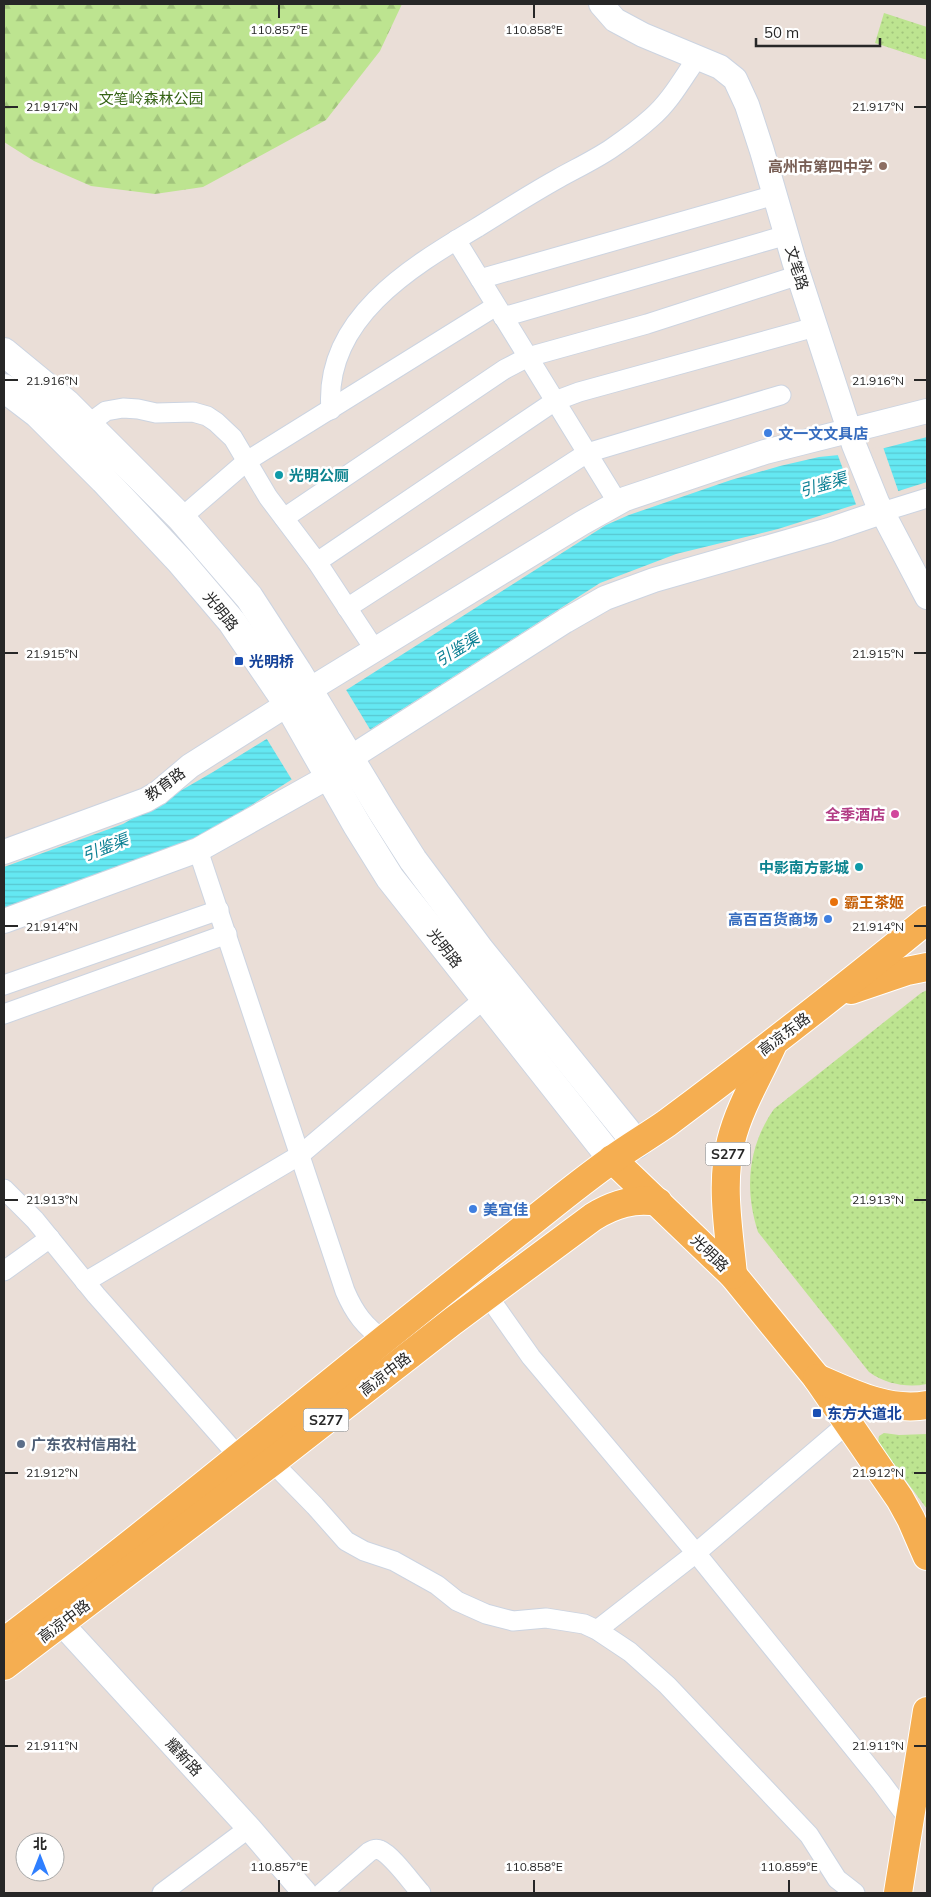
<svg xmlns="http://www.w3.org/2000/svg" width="931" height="1897" font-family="Mulish,'Noto Sans SC',sans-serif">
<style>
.grass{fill:url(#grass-dots)}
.forest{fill:url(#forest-firs)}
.water{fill:url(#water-rules)}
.pier{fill:#eaded7}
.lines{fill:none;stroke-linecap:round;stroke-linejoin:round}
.minor-casing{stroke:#ccd4e1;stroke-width:21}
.tertiary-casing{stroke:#ccd4e1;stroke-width:26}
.secondary-casing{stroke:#ccd4e1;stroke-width:30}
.primary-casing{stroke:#fff;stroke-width:30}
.minor{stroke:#fff;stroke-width:19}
.tertiary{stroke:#fff;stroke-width:24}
.secondary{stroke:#fff;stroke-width:28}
.primary{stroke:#f5ae51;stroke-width:28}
.ticks{fill:none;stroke:#272727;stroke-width:2}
.education-dot{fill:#8d6e63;stroke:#fff;stroke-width:2}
.shop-dot{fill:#3f7fe0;stroke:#fff;stroke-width:2}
.culture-dot{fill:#0f9aa8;stroke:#fff;stroke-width:2}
.transit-dot{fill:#1a4fb4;stroke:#fff;stroke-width:2}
.hotel-dot{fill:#d1479c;stroke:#fff;stroke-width:2}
.food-dot{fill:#e8710a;stroke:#fff;stroke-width:2}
.service-dot{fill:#5c6f8a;stroke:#fff;stroke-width:2}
.labels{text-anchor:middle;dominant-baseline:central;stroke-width:5;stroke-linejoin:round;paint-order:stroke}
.shield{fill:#fff;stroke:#686868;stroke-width:1}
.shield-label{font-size:14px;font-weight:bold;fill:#272727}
.park-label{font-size:15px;fill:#366416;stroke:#fff}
.education-label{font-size:15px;font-weight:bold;fill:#785e54;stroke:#fff;text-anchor:end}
.street-label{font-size:15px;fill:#272727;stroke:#fff}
.shop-label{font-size:15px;font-weight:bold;fill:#366cbe;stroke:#fff;text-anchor:start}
.culture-label{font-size:15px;font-weight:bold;fill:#0d838f;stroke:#fff;text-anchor:start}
.transit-label{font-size:15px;font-weight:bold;fill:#164399;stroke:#fff;text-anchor:start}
.hotel-label{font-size:15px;font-weight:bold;fill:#b23c85;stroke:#fff;text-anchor:end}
.food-label{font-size:15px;font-weight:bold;fill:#c56008;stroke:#fff;text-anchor:start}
.service-label{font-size:15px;font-weight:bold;fill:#4e5e75;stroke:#fff;text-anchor:start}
.water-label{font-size:16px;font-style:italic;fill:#087e92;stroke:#fff}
.ticks-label{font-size:12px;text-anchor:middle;fill:#272727;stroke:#fff;stroke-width:5;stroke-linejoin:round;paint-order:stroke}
</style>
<defs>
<pattern id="grass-dots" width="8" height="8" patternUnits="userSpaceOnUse" patternTransform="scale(1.25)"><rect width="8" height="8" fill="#bde490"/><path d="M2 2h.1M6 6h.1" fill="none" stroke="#a2c47c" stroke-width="1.8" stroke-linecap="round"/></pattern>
<pattern id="forest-firs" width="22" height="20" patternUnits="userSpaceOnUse" patternTransform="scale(1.25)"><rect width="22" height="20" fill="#bde490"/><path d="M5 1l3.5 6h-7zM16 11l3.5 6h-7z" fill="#a2c47c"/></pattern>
<pattern id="water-rules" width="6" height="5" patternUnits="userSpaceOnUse" patternTransform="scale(1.25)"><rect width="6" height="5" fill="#64e8f2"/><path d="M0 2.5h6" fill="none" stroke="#57c7d0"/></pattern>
</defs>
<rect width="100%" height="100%" fill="#eaded7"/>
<g class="grass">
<polygon points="884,13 927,27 927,60 875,43"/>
<path d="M927 990V1384C907 1388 886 1384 869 1372L758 1232C744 1189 748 1146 774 1109L921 993Z"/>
<polygon points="884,1433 899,1435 927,1434 927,1509 878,1443 879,1436"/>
</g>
<polygon class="forest" points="4,4 402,4 380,51 326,120 203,187 155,194 91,186 34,161 4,142"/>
<polygon class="water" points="927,437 927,482 778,529 676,554 600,583 233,817 182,846 4,913 4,867 123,824 213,772 351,687 606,525 629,515 731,480 780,466 819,457 869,452"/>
<g class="pier">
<polygon points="883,447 899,493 857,507 837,453"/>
<polygon points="345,688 371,731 292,780 265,736"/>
</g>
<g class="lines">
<defs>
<g id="minor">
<polyline points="456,240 618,503"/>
<polyline points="480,279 775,195"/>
<polyline points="503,317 787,235"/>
<path d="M331 410C323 319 411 267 478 227 505 210 532 193 559 178 577 168 596 159 612 148 625 139 639 129 651 118 670 102 683 78 697 58"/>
<polyline points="87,425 106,411 123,408 138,409 156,413 193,412 207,416 216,422 233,438 268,497 317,562 375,650"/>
<polyline points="882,512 927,498"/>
<polyline points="181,518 247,461 496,306"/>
<polyline points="284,518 505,369 528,357 647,324 799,275"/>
<polyline points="317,562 555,401 579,392 815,327"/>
<polyline points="347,608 587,453 781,395"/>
<path d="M198 850 345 1291C354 1312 365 1328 385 1340"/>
<polyline points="4,985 219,910"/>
<polyline points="4,1014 227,934"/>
<polyline points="4,1189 35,1220 96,1295 239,1457"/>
<polyline points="4,1271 50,1238"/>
<polyline points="85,1282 300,1155 484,999"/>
<polyline points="488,1296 531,1357 696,1553 881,1782 910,1821"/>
<polyline points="272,1462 315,1506 346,1541 364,1551 394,1561 437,1585 457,1601 486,1614 513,1621 546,1618 584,1624 597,1630 630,1652 667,1685 809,1835 837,1879 855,1893"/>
<polyline points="597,1630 696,1553 847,1424"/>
<polyline points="162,1893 249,1828"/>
<path d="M322 1893 369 1852C372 1850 376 1848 380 1850 392 1855 411 1882 421 1893"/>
</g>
<g id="tertiary">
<polyline points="601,4 615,20 643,35 720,67 735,79 747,105 762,151 794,261 854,445 877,502 927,597"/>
<polyline points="309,690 582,523 625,499 765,452 927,411"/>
<polyline points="350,758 565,621 605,598 654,580 829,530 882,512"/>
<polyline points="4,852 146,800 158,793 190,766 288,704"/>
<polyline points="4,921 198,850 330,776"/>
<polyline points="61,1623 249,1828 305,1893"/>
</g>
<g id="secondary">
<polyline points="4,352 66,403 181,518 249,597 297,671 381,810 413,860 480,950 637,1144"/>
<polyline points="4,388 38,414 104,480 180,561 232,622 288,704 357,825 390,878 612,1159"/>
</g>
<g id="primary">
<polyline points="851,990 907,971 927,967"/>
<polyline points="612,1159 733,1275 817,1378 900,1499 911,1519 927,1556"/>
<path d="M733 1275C729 1231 720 1184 731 1141 739 1108 758 1077 772 1046"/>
<path d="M817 1378C851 1393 889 1412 927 1405"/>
<path d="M4 1642C181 1508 350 1364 525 1227 554 1204 583 1180 613 1159 631 1146 650 1135 667 1123 755 1057 842 990 927 920"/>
<path d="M4 1666 272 1462 453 1321 593 1217C614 1204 634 1198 658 1202"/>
<polyline points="898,1893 927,1711"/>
</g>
</defs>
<use href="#minor" class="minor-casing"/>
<use href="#tertiary" class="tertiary-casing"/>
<use href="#secondary" class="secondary-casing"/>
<use href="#primary" class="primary-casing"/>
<use href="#minor" class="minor"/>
<use href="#tertiary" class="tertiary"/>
<use href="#secondary" class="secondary"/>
<use href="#primary" class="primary"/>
</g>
<path class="ticks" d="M279 5V18M534 5V18M5 107H18M914 107H926M5 380H18M914 380H926M5 653H18M914 653H926M5 926H18M914 926H926M5 1200H18M914 1200H926M5 1473H18M914 1473H926M5 1746H18M914 1746H926M279 1880V1892M534 1880V1892M789 1880V1892"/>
<circle class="education-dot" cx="883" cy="166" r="5"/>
<g class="shop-dot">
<circle cx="768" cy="433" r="5"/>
<circle cx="828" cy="919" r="5"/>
<circle cx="473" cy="1209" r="5"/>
</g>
<g class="culture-dot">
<circle cx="279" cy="475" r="5"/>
<circle cx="859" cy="867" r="5"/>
</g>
<g class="transit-dot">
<rect x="234" y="656" width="10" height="10" rx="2.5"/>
<rect x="812" y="1408" width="10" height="10" rx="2.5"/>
</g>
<circle class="hotel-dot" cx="895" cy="814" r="5"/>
<circle class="food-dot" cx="834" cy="902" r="5"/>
<circle class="service-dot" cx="21" cy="1444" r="5"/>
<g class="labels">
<g class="shield">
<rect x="705.5" y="1142.5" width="45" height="23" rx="4"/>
<rect x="303.5" y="1408.5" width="45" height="23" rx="4"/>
</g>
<g class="shield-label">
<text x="728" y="1154">S277</text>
<text x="326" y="1420">S277</text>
</g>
<g class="park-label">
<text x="151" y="98">文笔岭森林公园</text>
</g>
<g class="education-label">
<text x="873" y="166">高州市第四中学</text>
</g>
<g class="street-label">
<text transform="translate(797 268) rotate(73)">文笔路</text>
<text transform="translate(221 611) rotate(51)">光明路</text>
<text transform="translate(165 784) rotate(-36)">教育路</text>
<text transform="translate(445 948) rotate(52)">光明路</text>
<text transform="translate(784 1034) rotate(-37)">高凉东路</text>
<text transform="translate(710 1253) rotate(44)">光明路</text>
<text transform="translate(385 1374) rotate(-38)">高凉中路</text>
<text transform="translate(64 1621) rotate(-37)">高凉中路</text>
<text transform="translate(184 1757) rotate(47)">耀新路</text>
</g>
<g class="shop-label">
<text x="778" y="433">文一文文具店</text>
<text x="818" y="919" text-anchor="end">高百百货商场</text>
<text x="483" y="1209">美宜佳</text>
</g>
<g class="culture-label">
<text x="289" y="475">光明公厕</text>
<text x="849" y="867" text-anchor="end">中影南方影城</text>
</g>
<g class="transit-label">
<text x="249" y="661">光明桥</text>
<text x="827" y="1413">东方大道北</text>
</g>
<g class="hotel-label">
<text x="885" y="814">全季酒店</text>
</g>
<g class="food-label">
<text x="844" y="902">霸王茶姬</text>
</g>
<g class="service-label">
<text x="31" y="1444">广东农村信用社</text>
</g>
<g class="water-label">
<text transform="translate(823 484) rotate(-16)">引鉴渠</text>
<text transform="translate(457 649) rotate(-32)">引鉴渠</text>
<text transform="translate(105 847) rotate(-21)">引鉴渠</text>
</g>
</g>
<g class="ticks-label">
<text x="279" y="34">110.857°E</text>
<text x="534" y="34">110.858°E</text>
<text x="52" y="111">21.917°N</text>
<text x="878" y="111">21.917°N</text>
<text x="52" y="385">21.916°N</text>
<text x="878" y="385">21.916°N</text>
<text x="52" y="658">21.915°N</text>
<text x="878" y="658">21.915°N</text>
<text x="52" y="931">21.914°N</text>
<text x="878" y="931">21.914°N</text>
<text x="52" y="1204">21.913°N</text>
<text x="878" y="1204">21.913°N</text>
<text x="52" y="1477">21.912°N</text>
<text x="878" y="1477">21.912°N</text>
<text x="52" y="1750">21.911°N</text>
<text x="878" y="1750">21.911°N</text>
<text x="279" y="1871">110.857°E</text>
<text x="534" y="1871">110.858°E</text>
<text x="789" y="1871">110.859°E</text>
</g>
<rect width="931" height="1897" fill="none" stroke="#272727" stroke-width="10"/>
<g transform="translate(40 1857)"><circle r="24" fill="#ffffff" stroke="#a9a9a9"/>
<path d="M0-4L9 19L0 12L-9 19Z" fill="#2f7fff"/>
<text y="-8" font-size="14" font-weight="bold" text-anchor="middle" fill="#272727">北</text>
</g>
<path d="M756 38v8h124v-8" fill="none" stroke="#272727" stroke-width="2.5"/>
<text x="764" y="38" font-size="15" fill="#272727" stroke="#ffffff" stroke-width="4" paint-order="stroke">50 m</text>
</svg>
